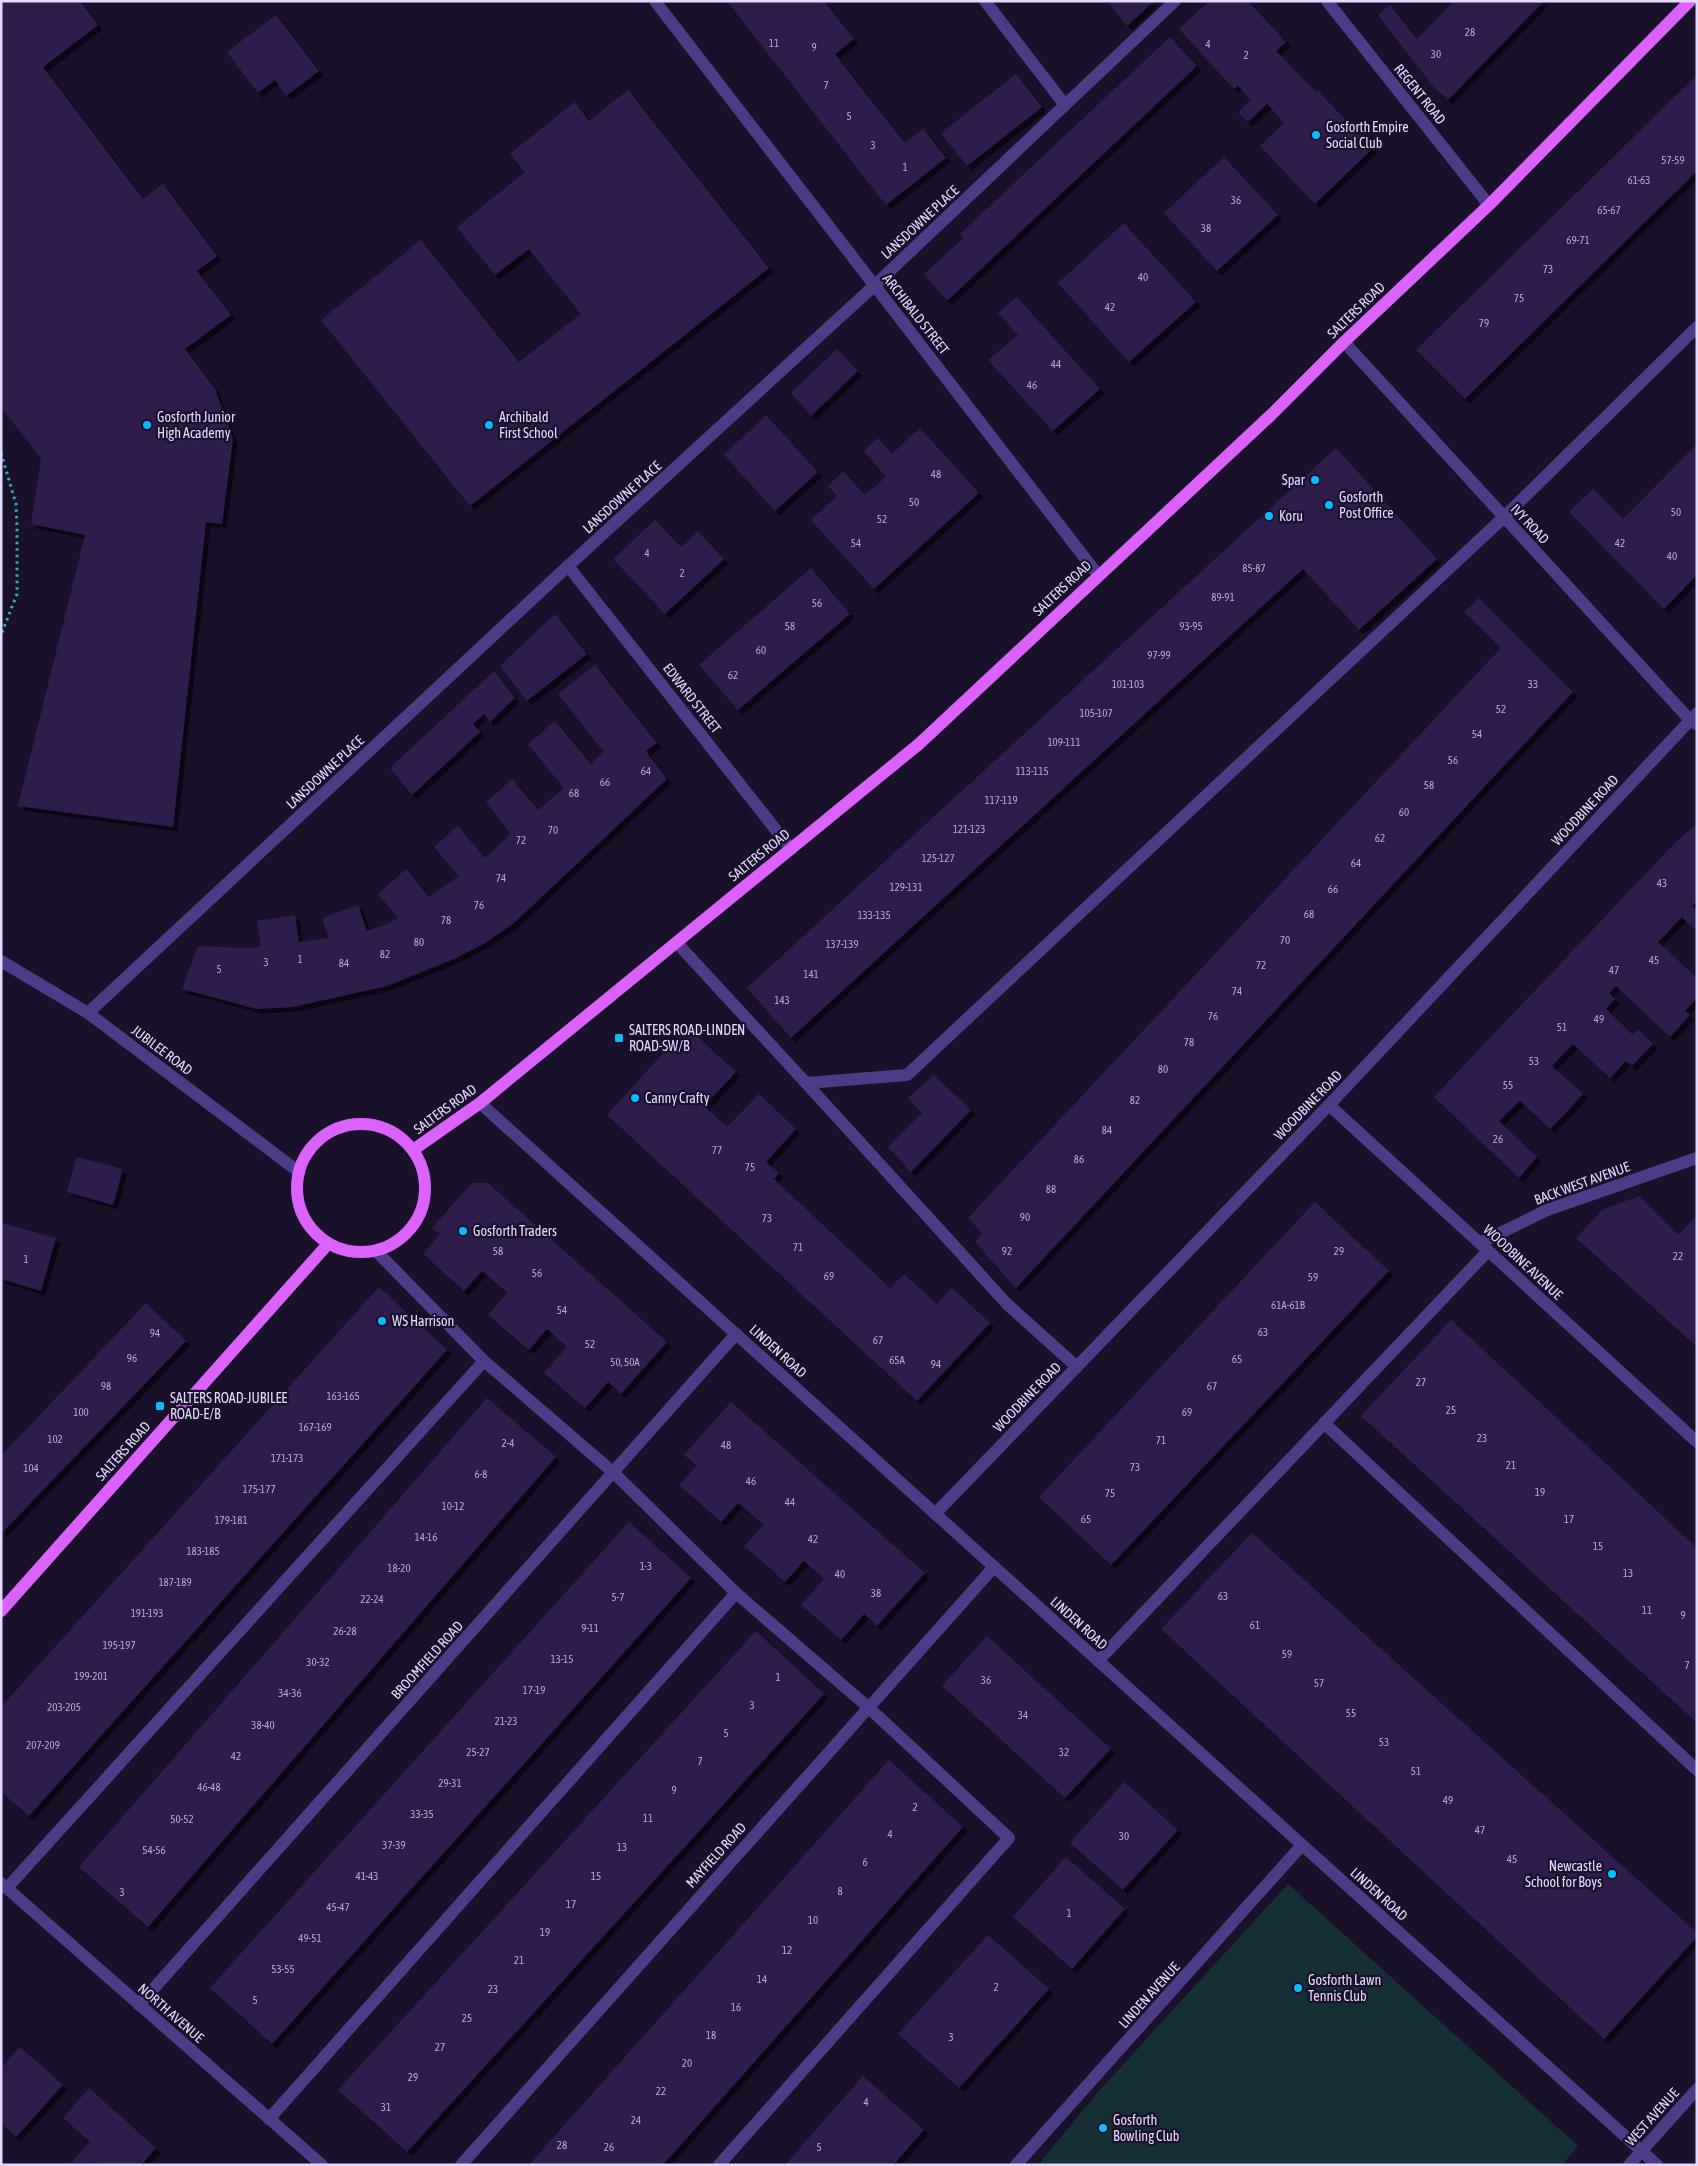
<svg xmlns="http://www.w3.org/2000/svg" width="1698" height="2166" font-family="'Asap Condensed',sans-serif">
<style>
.green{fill:#143034}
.building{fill:#2e1d4b;filter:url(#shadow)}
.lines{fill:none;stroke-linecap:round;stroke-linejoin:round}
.path{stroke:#31aebc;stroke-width:3;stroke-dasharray:2.5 4;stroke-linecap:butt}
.service{stroke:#4c3c88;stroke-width:12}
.minor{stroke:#4c3c88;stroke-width:12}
.tertiary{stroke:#4c3c88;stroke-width:12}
.primary{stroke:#dc62fe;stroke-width:12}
.poi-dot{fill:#08bdfd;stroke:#19112a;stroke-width:2}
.labels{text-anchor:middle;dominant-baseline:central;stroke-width:4.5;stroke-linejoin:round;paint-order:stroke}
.number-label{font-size:11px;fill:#b6abd2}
.street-label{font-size:14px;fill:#e4daff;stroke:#19112a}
.poi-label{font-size:14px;fill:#e4daff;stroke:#19112a;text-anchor:start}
</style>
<defs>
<filter id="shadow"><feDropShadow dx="4.5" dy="4.5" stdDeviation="0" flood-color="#0009"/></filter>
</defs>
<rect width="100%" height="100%" fill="#19112a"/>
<polygon class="green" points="1288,1884 1578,2146 1562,2165 1038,2165 1098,2092"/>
<g class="building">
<polygon points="1,1 80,1 98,25 43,67 143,199 163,184 217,256 197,271 231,315 185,349 215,389 233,439 222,524 206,522 173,827 18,806 85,535 31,524 41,459 1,407"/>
<polygon points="727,1 824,1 854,39 835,54 858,84 905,143 923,129 946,158 886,205"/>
<polygon points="1108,1 1154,1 1127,26"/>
<polygon points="1209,1 1248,1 1286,42 1276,51 1316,92 1318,91 1373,148 1315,204 1260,146 1284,123 1267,104 1248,122 1238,112 1251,100 1238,86 1234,89 1179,29"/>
<polygon points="1454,1 1544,1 1448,100 1432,85 1378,15 1390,5 1417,39"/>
<polygon points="276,15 319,71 286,96 275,80 258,93 227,52"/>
<polygon points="1170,37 1197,66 947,301 924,274 964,238 960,234"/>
<polygon points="1016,74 1042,107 967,166 941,133"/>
<polygon points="1697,75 1697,171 1465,399 1416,350"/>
<polygon points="628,90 769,268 470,506 321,320 421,240 519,362 581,314 529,249 495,275 457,227 525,172 510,154 575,102 589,121"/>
<polygon points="1224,157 1278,215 1217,271 1164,213"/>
<polygon points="1124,223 1196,302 1129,362 1058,283"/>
<polygon points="1017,297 1100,389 1053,431 988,360 1018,335 998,313"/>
<polygon points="837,349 858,371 811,416 791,393"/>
<polygon points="766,415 818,472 775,511 724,455"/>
<polygon points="920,428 979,493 874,589 811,520 837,496 828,486 843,471 865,495 886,477 864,451 878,438 892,454"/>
<polygon points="1697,444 1697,575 1664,609 1569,512 1593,489 1623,519"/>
<polygon points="1336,448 1437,559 1359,630 1303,569 791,1038 747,988"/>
<polygon points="655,520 681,547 698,531 724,559 665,614 613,559"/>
<polygon points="811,568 850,614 738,710 699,665"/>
<polygon points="1479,598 1573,692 1016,1288 975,1242 982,1233 968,1218 1501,648 1464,612"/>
<polygon points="555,614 587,654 527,701 500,666"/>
<polygon points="595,665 657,743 646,751 667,779 514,923 485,943 454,959 387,986 293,1007 257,1009 182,989 198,946 245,948 261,947 257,921 295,915 299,942 329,938 322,918 358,905 367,931 385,925 398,918 378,894 406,869 429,897 459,876 434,847 458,826 485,858 511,834 486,802 499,791 512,779 538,810 564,788 528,744 555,721 591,764 604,752 558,694"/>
<polygon points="494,671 515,698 490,722 484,714 473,724 480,732 412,795 390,768"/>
<polygon points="1696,824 1697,901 1692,906 1697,910 1697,928 1695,930 1682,917 1658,942 1697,978 1697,998 1685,1011 1690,1015 1670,1037 1616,986 1609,993 1615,999 1606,1009 1633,1035 1638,1029 1653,1044 1632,1066 1626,1061 1610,1078 1573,1044 1552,1066 1583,1094 1566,1113 1550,1129 1520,1101 1499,1121 1537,1157 1519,1178 1434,1097 1671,847"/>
<polygon points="687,1027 736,1072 704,1106 727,1127 759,1094 796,1129 766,1162 779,1173 774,1179 890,1288 904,1274 937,1304 952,1288 990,1323 917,1401 607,1115"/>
<polygon points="934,1075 971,1110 911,1172 888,1147 922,1113 908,1098"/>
<polygon points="77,1157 123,1169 113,1205 67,1192"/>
<polygon points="472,1183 488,1183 667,1342 621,1394 608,1382 585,1408 544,1373 567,1347 547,1329 529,1350 488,1315 507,1293 498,1285 482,1271 464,1291 423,1254 440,1234 432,1228"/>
<polygon points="1640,1196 1679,1235 1697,1215 1697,1347 1576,1238 1603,1209"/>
<polygon points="1315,1202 1389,1271 1111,1565 1039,1497"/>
<polygon points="1,1223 56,1238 41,1291 1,1279"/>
<polygon points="379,1287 447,1350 29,1816 1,1792 1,1707"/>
<polygon points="146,1303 186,1341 1,1534 1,1456"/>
<polygon points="1451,1320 1697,1548 1697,1723 1361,1416"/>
<polygon points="487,1398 556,1457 148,1927 79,1867"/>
<polygon points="731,1402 925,1573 877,1626 864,1614 841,1640 801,1605 824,1579 804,1561 785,1582 744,1546 764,1525 738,1503 721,1522 679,1485 697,1466 684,1455"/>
<polygon points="629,1522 691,1578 272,2044 210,1988"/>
<polygon points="1252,1533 1697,1933 1697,1937 1604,2039 1161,1629"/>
<polygon points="756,1631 824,1694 407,2152 338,2090"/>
<polygon points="987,1636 1111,1749 1065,1798 942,1686"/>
<polygon points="889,1760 963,1827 914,1882 663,2165 529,2165"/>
<polygon points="1124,1782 1178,1830 1123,1890 1070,1843"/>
<polygon points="1066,1857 1125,1909 1072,1969 1013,1917"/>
<polygon points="988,1935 1049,1989 959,2088 898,2034"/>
<polygon points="20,2047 63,2085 16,2137 1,2123 1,2068"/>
<polygon points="863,2076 924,2130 893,2165 785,2165"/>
<polygon points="89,2088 156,2148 141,2165 71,2163 90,2142 63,2118"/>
</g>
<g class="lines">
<polyline class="path" points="1,453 16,504 17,526 17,594 1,635"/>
<g class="service">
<polyline points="985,1 1065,105"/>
<polyline points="677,943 806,1083 907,1075 1503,518 1697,327"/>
<polyline points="806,1083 1007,1304 1077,1367"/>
<polyline points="1480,1243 1547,1210 1697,1158"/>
<polyline points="376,1251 484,1361 614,1473 736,1593 868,1707 1009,1838 719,2165"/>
<polyline points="1324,1423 1697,1770"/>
<polyline points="1098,1661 1488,1251"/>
<polyline points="7,1888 484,1361"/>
<polyline points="269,2119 736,1593"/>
</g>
<g class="minor">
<polyline points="655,1 1098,575"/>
<polyline points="1327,1 1489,205"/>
<polyline points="1344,342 1690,720 1696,724"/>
<polyline points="568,566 791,849"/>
<polyline points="88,1013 568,566 875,285 1175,1"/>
<polyline points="480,1103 1657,2165"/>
<polyline points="1329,1105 1697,1442"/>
<polyline points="935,1514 1329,1105 1697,713"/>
<polyline points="1,1883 322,2165"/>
<polyline points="139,2005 736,1334"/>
<polyline points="461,2165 994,1567"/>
<polyline points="1016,2165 1302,1845"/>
<polyline points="1629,2165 1697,2089"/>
</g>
<polyline class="tertiary" points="1,961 88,1013 299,1172"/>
<g class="primary">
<circle cx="361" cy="1188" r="64"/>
<polyline points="413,1150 480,1103 919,744 1271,415 1344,342 1489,205 1690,1"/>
<polyline points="1,1611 328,1244"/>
</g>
</g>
<g class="poi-dot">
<circle cx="1316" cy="135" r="5"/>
<circle cx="147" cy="425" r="5"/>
<circle cx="489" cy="425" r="5"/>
<circle cx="1315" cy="480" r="5"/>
<circle cx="1329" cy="505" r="5"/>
<circle cx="1269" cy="516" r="5"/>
<rect x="614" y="1033" width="10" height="10" rx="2.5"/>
<circle cx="635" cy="1098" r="5"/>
<circle cx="463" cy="1231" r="5"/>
<circle cx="382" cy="1321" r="5"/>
<rect x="155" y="1401" width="10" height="10" rx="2.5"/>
<circle cx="1612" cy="1874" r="5"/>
<circle cx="1298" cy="1988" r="5"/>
<circle cx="1103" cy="2128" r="5"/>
</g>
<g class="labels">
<g class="number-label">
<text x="1470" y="32">28</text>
<text x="774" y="43">11</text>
<text x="1208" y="44">4</text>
<text x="814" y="47">9</text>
<text x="1436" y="54">30</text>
<text x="1246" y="55">2</text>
<text x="826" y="85">7</text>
<text x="849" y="116">5</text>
<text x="873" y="145">3</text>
<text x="1673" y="160">57-59</text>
<text x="905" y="167">1</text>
<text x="1639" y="180">61-63</text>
<text x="1236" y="200">36</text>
<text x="1609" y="210">65-67</text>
<text x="1206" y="228">38</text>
<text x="1578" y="240">69-71</text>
<text x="1548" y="269">73</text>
<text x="1143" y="277">40</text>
<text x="1519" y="298">75</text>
<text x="1110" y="307">42</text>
<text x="1484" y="323">79</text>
<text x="1056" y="364">44</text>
<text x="1032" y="385">46</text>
<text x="936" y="474">48</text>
<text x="914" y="502">50</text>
<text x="1676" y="512">50</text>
<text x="882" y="519">52</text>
<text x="856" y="543">54</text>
<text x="1620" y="543">42</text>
<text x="647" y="553">4</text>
<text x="1672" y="556">40</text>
<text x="1254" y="568">85-87</text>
<text x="682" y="573">2</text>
<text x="1223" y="597">89-91</text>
<text x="817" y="603">56</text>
<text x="790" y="626">58</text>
<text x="1191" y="626">93-95</text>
<text x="761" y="650">60</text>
<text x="1159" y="655">97-99</text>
<text x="733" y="675">62</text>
<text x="1128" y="684">101-103</text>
<text x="1533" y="684">33</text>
<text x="1501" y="709">52</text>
<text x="1096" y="713">105-107</text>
<text x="1477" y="734">54</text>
<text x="1064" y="742">109-111</text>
<text x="1453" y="760">56</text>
<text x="646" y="771">64</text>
<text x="1032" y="771">113-115</text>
<text x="605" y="782">66</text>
<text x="1429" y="785">58</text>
<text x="574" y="793">68</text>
<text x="1001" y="800">117-119</text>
<text x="1404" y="812">60</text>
<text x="969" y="829">121-123</text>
<text x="553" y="830">70</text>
<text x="1380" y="838">62</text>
<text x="521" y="840">72</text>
<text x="938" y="858">125-127</text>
<text x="1356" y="863">64</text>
<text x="501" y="878">74</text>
<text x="1662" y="883">43</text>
<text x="906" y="887">129-131</text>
<text x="1333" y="889">66</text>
<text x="479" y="905">76</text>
<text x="1309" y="914">68</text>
<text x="874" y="915">133-135</text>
<text x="446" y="920">78</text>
<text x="1285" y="940">70</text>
<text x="419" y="942">80</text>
<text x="842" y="944">137-139</text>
<text x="385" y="954">82</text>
<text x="300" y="959">1</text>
<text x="1654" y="960">45</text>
<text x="266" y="962">3</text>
<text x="344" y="963">84</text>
<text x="1261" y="965">72</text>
<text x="219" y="969">5</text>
<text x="1614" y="970">47</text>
<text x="811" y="974">141</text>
<text x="1237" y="991">74</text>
<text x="782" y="1000">143</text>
<text x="1213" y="1016">76</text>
<text x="1599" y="1019">49</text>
<text x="1562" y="1027">51</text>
<text x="1189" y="1042">78</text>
<text x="1534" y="1061">53</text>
<text x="1163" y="1069">80</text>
<text x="1508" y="1085">55</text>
<text x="1135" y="1100">82</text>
<text x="1107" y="1130">84</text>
<text x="1498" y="1139">26</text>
<text x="717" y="1150">77</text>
<text x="1079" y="1159">86</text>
<text x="750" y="1167">75</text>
<text x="1051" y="1189">88</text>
<text x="1025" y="1217">90</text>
<text x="767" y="1218">73</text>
<text x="798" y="1247">71</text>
<text x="498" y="1251">58</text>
<text x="1007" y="1251">92</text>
<text x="1339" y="1251">29</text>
<text x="1678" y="1256">22</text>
<text x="26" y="1259">1</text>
<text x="537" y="1273">56</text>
<text x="829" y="1276">69</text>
<text x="1313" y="1277">59</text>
<text x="1288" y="1305">61A-61B</text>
<text x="562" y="1310">54</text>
<text x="1263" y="1332">63</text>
<text x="155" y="1333">94</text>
<text x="878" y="1340">67</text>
<text x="590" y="1344">52</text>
<text x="132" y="1358">96</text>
<text x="1237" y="1359">65</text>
<text x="897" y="1360">65A</text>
<text x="625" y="1362">50, 50A</text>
<text x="936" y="1364">94</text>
<text x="1421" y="1382">27</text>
<text x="106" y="1386">98</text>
<text x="1212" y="1386">67</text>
<text x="343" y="1396">163-165</text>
<text x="1451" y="1410">25</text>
<text x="81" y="1412">100</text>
<text x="1187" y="1412">69</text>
<text x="315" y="1427">167-169</text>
<text x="1482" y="1438">23</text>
<text x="55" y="1439">102</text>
<text x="1161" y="1440">71</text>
<text x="508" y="1443">2-4</text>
<text x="726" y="1445">48</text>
<text x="287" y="1458">171-173</text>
<text x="1511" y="1465">21</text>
<text x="1135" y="1467">73</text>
<text x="31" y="1468">104</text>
<text x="481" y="1474">6-8</text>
<text x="751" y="1481">46</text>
<text x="259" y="1489">175-177</text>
<text x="1540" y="1492">19</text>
<text x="1110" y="1493">75</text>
<text x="790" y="1502">44</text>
<text x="453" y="1506">10-12</text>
<text x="1086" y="1519">65</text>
<text x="1569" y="1519">17</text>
<text x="231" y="1520">179-181</text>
<text x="426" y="1537">14-16</text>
<text x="813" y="1539">42</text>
<text x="1598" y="1546">15</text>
<text x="203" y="1551">183-185</text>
<text x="646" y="1566">1-3</text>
<text x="399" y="1568">18-20</text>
<text x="1628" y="1573">13</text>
<text x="840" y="1574">40</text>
<text x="175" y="1582">187-189</text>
<text x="876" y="1593">38</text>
<text x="1223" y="1596">63</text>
<text x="618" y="1597">5-7</text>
<text x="372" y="1599">22-24</text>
<text x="1647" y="1610">11</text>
<text x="147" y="1613">191-193</text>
<text x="1683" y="1615">9</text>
<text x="1255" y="1625">61</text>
<text x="590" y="1628">9-11</text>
<text x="345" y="1631">26-28</text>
<text x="119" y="1645">195-197</text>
<text x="1287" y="1654">59</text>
<text x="562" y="1659">13-15</text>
<text x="318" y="1662">30-32</text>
<text x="1687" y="1665">7</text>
<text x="91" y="1676">199-201</text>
<text x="778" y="1677">1</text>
<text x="986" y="1680">36</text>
<text x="1319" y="1683">57</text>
<text x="534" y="1690">17-19</text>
<text x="290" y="1693">34-36</text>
<text x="752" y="1705">3</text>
<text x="64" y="1707">203-205</text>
<text x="1351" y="1713">55</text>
<text x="1023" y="1715">34</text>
<text x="506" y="1721">21-23</text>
<text x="263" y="1725">38-40</text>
<text x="726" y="1733">5</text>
<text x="1384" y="1742">53</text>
<text x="43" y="1745">207-209</text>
<text x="478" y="1752">25-27</text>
<text x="1064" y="1752">32</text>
<text x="236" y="1756">42</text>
<text x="700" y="1761">7</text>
<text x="1416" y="1771">51</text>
<text x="450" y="1783">29-31</text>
<text x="209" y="1787">46-48</text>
<text x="674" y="1790">9</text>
<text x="1448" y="1800">49</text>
<text x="915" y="1807">2</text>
<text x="422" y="1814">33-35</text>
<text x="648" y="1818">11</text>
<text x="182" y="1819">50-52</text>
<text x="1480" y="1830">47</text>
<text x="890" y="1834">4</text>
<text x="1124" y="1836">30</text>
<text x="394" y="1845">37-39</text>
<text x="622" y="1847">13</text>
<text x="154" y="1850">54-56</text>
<text x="1512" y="1859">45</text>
<text x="865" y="1862">6</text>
<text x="367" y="1876">41-43</text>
<text x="596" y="1876">15</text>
<text x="840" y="1891">8</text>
<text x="122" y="1892">3</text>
<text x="571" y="1904">17</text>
<text x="338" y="1907">45-47</text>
<text x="1069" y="1913">1</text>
<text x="813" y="1920">10</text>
<text x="545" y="1932">19</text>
<text x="310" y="1938">49-51</text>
<text x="787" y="1950">12</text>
<text x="519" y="1960">21</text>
<text x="283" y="1969">53-55</text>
<text x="762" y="1979">14</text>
<text x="996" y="1987">2</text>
<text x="493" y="1989">23</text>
<text x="255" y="2000">5</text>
<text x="736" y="2007">16</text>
<text x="467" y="2018">25</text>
<text x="711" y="2035">18</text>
<text x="951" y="2037">3</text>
<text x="440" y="2047">27</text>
<text x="687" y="2063">20</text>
<text x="413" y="2077">29</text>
<text x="661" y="2091">22</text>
<text x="866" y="2102">4</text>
<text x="386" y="2107">31</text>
<text x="636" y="2120">24</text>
<text x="562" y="2145">28</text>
<text x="609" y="2147">26</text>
<text x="819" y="2147">5</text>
</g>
<g class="street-label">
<text transform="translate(1420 94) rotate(51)">REGENT ROAD</text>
<text transform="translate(920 222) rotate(-43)">LANSDOWNE PLACE</text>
<text transform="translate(1356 310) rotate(-44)">SALTERS ROAD</text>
<text transform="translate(916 314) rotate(52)">ARCHIBALD STREET</text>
<text transform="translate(622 497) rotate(-42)">LANSDOWNE PLACE</text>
<text transform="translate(1530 524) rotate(47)">IVY ROAD</text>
<text transform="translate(1062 588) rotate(-43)">SALTERS ROAD</text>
<text transform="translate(692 698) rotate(52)">EDWARD STREET</text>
<text transform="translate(325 772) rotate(-43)">LANSDOWNE PLACE</text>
<text transform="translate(1585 810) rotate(-47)">WOODBINE ROAD</text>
<text transform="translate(759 855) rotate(-39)">SALTERS ROAD</text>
<text transform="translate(162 1050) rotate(37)">JUBILEE ROAD</text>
<text transform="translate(1308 1105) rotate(-46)">WOODBINE ROAD</text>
<text transform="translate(445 1109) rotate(-36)">SALTERS ROAD</text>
<text transform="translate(1582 1183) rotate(-20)">BACK WEST AVENUE</text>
<text transform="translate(1523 1262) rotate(43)">WOODBINE AVENUE</text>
<text transform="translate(778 1351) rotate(42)">LINDEN ROAD</text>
<text transform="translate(1027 1397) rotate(-46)">WOODBINE ROAD</text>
<text transform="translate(123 1451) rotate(-48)">SALTERS ROAD</text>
<text transform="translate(1079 1623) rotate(42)">LINDEN ROAD</text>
<text transform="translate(427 1660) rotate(-48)">BROOMFIELD ROAD</text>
<text transform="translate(716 1855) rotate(-48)">MAYFIELD ROAD</text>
<text transform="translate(1379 1894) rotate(42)">LINDEN ROAD</text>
<text transform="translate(1149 1995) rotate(-48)">LINDEN AVENUE</text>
<text transform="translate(171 2013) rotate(41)">NORTH AVENUE</text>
<text transform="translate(1652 2117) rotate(-48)">WEST AVENUE</text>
</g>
<g class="poi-label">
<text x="1326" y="127">Gosforth Empire<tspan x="1326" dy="16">Social Club</tspan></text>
<text x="157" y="417">Gosforth Junior<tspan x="157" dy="16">High Academy</tspan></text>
<text x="499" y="417">Archibald<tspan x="499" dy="16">First School</tspan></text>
<text x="1305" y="480" text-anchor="end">Spar</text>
<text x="1339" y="497">Gosforth<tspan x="1339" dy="16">Post Office</tspan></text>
<text x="1279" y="516">Koru</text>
<text x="629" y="1030">SALTERS ROAD-LINDEN<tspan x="629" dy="16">ROAD-SW/B</tspan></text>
<text x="645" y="1098">Canny Crafty</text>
<text x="473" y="1231">Gosforth Traders</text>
<text x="392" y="1321">WS Harrison</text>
<text x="170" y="1398">SALTERS ROAD-JUBILEE<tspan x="170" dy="16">ROAD-E/B</tspan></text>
<text x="1602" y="1866" text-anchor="end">Newcastle<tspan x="1602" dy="16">School for Boys</tspan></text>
<text x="1308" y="1980">Gosforth Lawn<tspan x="1308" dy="16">Tennis Club</tspan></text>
<text x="1113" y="2120">Gosforth<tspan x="1113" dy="16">Bowling Club</tspan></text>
</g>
</g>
<rect width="1698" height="2166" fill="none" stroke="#e4daff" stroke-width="5"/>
</svg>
